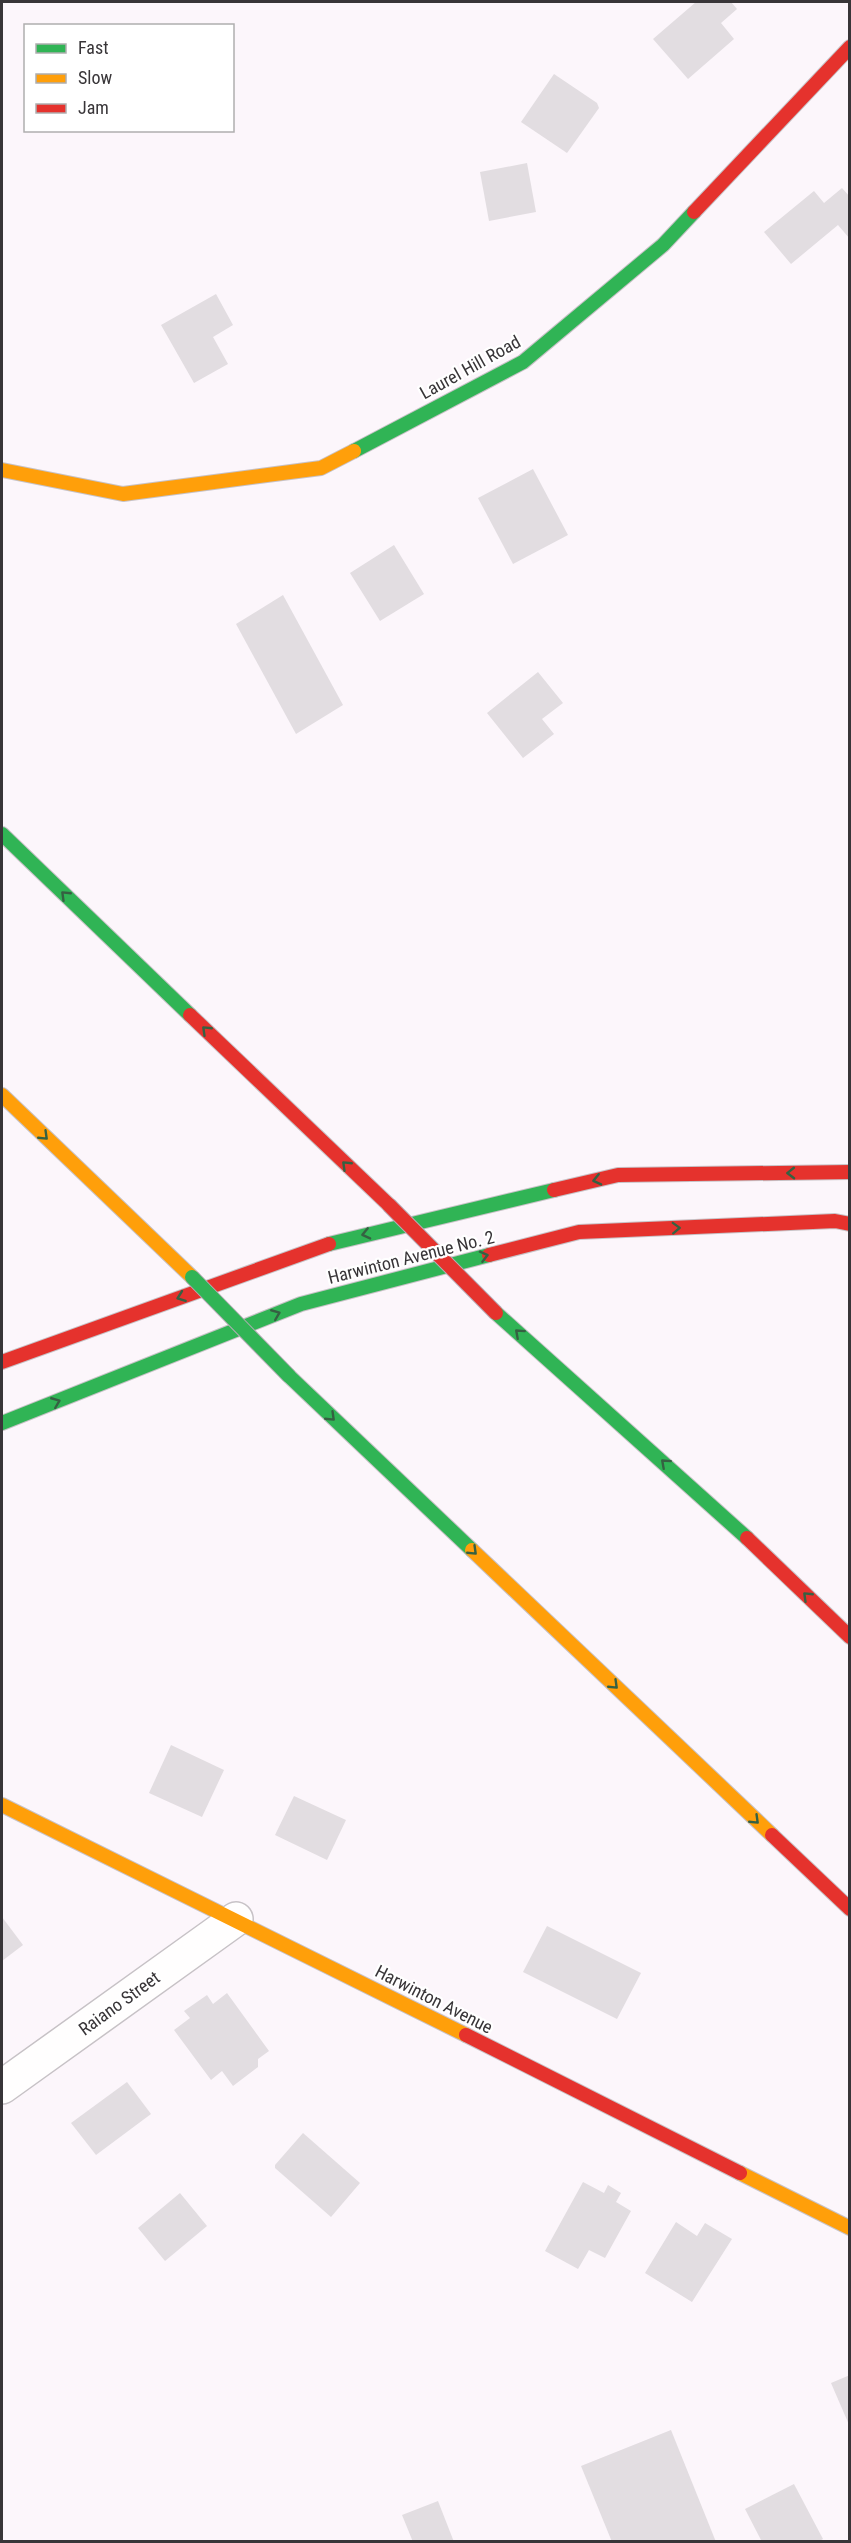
<svg xmlns="http://www.w3.org/2000/svg" width="851" height="2543" font-family="'Roboto Condensed',sans-serif">
<style>
.building{fill:#e2dde1}
.lines{fill:none;stroke-linecap:round;stroke-linejoin:round}
.street-casing{stroke:#c7c2c6;stroke-width:36}
.fast-casing{stroke:#c7c2c6;stroke-width:16}
.slow-casing{stroke:#c7c2c6;stroke-width:16}
.jam-casing{stroke:#c7c2c6;stroke-width:16}
.street{stroke:#fffefe;stroke-width:33}
.fast{stroke:#30b455;stroke-width:14}
.slow{stroke:#ff9f0a;stroke-width:14}
.jam{stroke:#e5322d;stroke-width:14}
.fast-bridge-casing{stroke:#b7adb7;stroke-width:16;stroke-linecap:butt}
.jam-bridge-casing{stroke:#b7adb7;stroke-width:16;stroke-linecap:butt}
.fast-bridge{stroke:#30b455;stroke-width:14}
.jam-bridge{stroke:#e5322d;stroke-width:14}
.oneway{stroke:#356142}
.labels{text-anchor:middle;dominant-baseline:central;stroke-width:4.5;stroke-linejoin:round;paint-order:stroke}
.street-label{font-size:18px;fill:#383538;stroke:#fff}
</style>
<rect width="100%" height="100%" fill="#fcf6fb"/>
<g class="building">
<polygon points="696,2 731,2 737,9 721,23 734,39 688,79 653,39"/>
<polygon points="554,74 597,103 599,108 567,153 521,122"/>
<polygon points="527,163 536,212 489,221 480,172"/>
<polygon points="842,188 850,197 850,239 838,225 791,264 764,232 814,191 824,203"/>
<polygon points="216,294 233,325 213,337 228,364 194,383 161,325"/>
<polygon points="533,469 568,535 513,564 478,498"/>
<polygon points="394,545 424,594 380,621 350,573"/>
<polygon points="283,595 343,705 296,734 236,624"/>
<polygon points="538,672 563,703 542,719 554,734 523,758 487,713"/>
<polygon points="171,1745 224,1770 202,1817 149,1793"/>
<polygon points="294,1796 346,1820 327,1860 275,1835"/>
<polygon points="2,1917 23,1945 2,1961"/>
<polygon points="547,1926 641,1973 617,2019 523,1972"/>
<polygon points="227,1993 269,2051 258,2059 258,2067 233,2086 222,2071 211,2080 174,2030 190,2018 184,2011 207,1995 213,2004"/>
<polygon points="127,2082 151,2114 96,2155 71,2123"/>
<polygon points="303,2133 360,2183 331,2217 275,2168 275,2165"/>
<polygon points="583,2182 604,2193 608,2185 621,2193 616,2202 631,2211 605,2258 589,2250 578,2269 545,2251"/>
<polygon points="180,2193 207,2226 165,2261 138,2228"/>
<polygon points="676,2222 697,2236 705,2223 732,2239 692,2302 645,2273"/>
<polygon points="850,2375 850,2427 831,2383"/>
<polygon points="671,2430 716,2542 612,2542 581,2466"/>
<polygon points="794,2484 823,2539 818,2542 762,2542 745,2509"/>
<polygon points="438,2501 454,2542 413,2542 402,2515"/>
</g>
<g class="lines">
<defs>
<polyline id="street" points="2,2087 236,1919"/>
<g id="fast">
<polyline points="354,451 523,362 663,245 694,212"/>
<polyline points="2,834 190,1015"/>
<polyline points="329,1244 554,1190"/>
<polyline points="496,1313 747,1538"/>
<polyline points="289,1376 472,1550"/>
<polyline points="2,1423 301,1304 489,1255"/>
</g>
<g id="slow">
<polyline points="2,470 123,494 321,468 354,451"/>
<polyline points="2,1095 192,1277"/>
<polyline points="472,1550 772,1835"/>
<polyline points="2,1805 466,2035"/>
<polyline points="740,2173 850,2228"/>
</g>
<g id="jam">
<polyline points="694,212 850,47"/>
<polyline points="190,1015 389,1205"/>
<polyline points="554,1190 618,1175 850,1172"/>
<polyline points="489,1255 579,1232 835,1221 850,1224"/>
<polyline points="2,1362 329,1244"/>
<polyline points="747,1538 850,1637"/>
<polyline points="772,1835 850,1909"/>
<polyline points="466,2035 740,2173"/>
</g>
</defs>
<use href="#street" class="street-casing"/>
<use href="#fast" class="fast-casing"/>
<use href="#slow" class="slow-casing"/>
<use href="#jam" class="jam-casing"/>
<use href="#street" class="street"/>
<use href="#fast" class="fast"/>
<use href="#slow" class="slow"/>
<use href="#jam" class="jam"/>
<defs>
<polyline id="fast-bridge" points="192,1277 289,1376"/>
<polyline id="jam-bridge" points="389,1205 496,1313"/>
</defs>
<use href="#fast-bridge" class="fast-bridge-casing"/>
<use href="#jam-bridge" class="jam-bridge-casing"/>
<use href="#fast-bridge" class="fast-bridge"/>
<use href="#jam-bridge" class="jam-bridge"/>
</g>
<defs><path id="oneway-chevron" d="M-2-3.5L2.5 0L-2 3.5" fill="none" stroke-width="1.6" stroke-linecap="round" stroke-linejoin="round" transform="scale(1.5)"/></defs>
<g class="oneway">
<use href="#oneway-chevron" transform="translate(65 895) rotate(-136)"/>
<use href="#oneway-chevron" transform="translate(206 1030) rotate(-136)"/>
<use href="#oneway-chevron" transform="translate(44 1136) rotate(44)"/>
<use href="#oneway-chevron" transform="translate(346 1165) rotate(-136)"/>
<use href="#oneway-chevron" transform="translate(791 1173) rotate(179)"/>
<use href="#oneway-chevron" transform="translate(597 1180) rotate(167)"/>
<use href="#oneway-chevron" transform="translate(676 1228) rotate(-2)"/>
<use href="#oneway-chevron" transform="translate(366 1234) rotate(167)"/>
<use href="#oneway-chevron" transform="translate(484 1256) rotate(-14)"/>
<use href="#oneway-chevron" transform="translate(181 1297) rotate(160)"/>
<use href="#oneway-chevron" transform="translate(276 1314) rotate(-22)"/>
<use href="#oneway-chevron" transform="translate(519 1333) rotate(-138)"/>
<use href="#oneway-chevron" transform="translate(56 1402) rotate(-22)"/>
<use href="#oneway-chevron" transform="translate(331 1417) rotate(44)"/>
<use href="#oneway-chevron" transform="translate(665 1463) rotate(-138)"/>
<use href="#oneway-chevron" transform="translate(473 1551) rotate(44)"/>
<use href="#oneway-chevron" transform="translate(807 1596) rotate(-136)"/>
<use href="#oneway-chevron" transform="translate(614 1685) rotate(44)"/>
<use href="#oneway-chevron" transform="translate(755 1820) rotate(44)"/>
</g>
<g class="labels">
<g class="street-label">
<text transform="translate(470 367) rotate(-29)">Laurel Hill Road</text>
<text transform="translate(411 1257) rotate(-14)">Harwinton Avenue No. 2</text>
<text transform="translate(434 1999) rotate(27)">Harwinton Avenue</text>
<text transform="translate(119 2003) rotate(-36)">Raiano Street</text>
</g>
</g>
<rect width="851" height="2543" fill="none" stroke="#383538" stroke-width="6"/>
<rect x="24" y="24" width="210" height="108" fill="#ffffff" stroke="#afaeaf" stroke-width="1.5"/>
<rect x="36" y="44" width="30" height="9" fill="#30b455" stroke="#afaeaf" stroke-width="1.5"/>
<text x="78" y="54" font-size="18" fill="#383538">Fast</text>
<rect x="36" y="74" width="30" height="9" fill="#ff9f0a" stroke="#afaeaf" stroke-width="1.5"/>
<text x="78" y="84" font-size="18" fill="#383538">Slow</text>
<rect x="36" y="104" width="30" height="9" fill="#e5322d" stroke="#afaeaf" stroke-width="1.5"/>
<text x="78" y="114" font-size="18" fill="#383538">Jam</text>
</svg>
